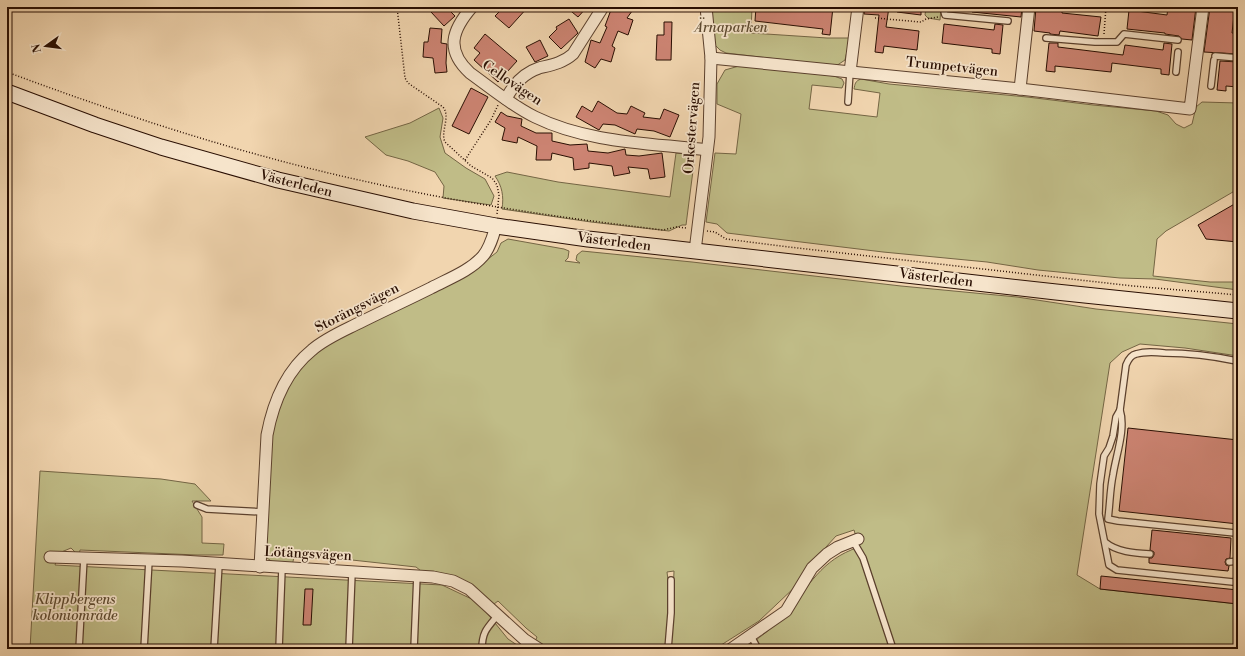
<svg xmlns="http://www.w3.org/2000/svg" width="1245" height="656" font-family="'Libre Bodoni',serif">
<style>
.green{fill:#c0bc87;stroke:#746544}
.building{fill:#cd8473;stroke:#290e02}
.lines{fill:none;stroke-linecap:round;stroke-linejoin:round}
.lane-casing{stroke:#5b402d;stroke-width:8}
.street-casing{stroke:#5b402d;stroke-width:13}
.secondary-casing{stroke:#290e02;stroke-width:17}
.path{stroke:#290e02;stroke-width:1.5;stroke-dasharray:1 2;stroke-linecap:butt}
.lane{stroke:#f6e4cb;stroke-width:5.5}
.street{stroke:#f6e4cb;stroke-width:11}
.secondary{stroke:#f6e4cb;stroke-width:15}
.labels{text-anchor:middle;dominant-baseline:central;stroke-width:3.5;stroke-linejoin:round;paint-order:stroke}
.park-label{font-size:14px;font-style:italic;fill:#5e4b31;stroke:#f6e4cb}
.street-label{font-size:14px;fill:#290e02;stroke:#f6e4cb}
</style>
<rect width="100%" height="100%" fill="#f1d5af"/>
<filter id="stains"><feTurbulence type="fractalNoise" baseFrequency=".005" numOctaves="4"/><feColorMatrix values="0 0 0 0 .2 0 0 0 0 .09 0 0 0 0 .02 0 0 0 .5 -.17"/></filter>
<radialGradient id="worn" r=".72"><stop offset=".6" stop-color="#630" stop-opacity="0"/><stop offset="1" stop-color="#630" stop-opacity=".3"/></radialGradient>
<g class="green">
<polygon points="709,7 752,7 751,33 827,38 850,38 845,60 836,66 726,53 720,50 714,44"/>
<polygon points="926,7 941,7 940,20 928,18 925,15"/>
<path d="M739 66 819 74 834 76 842 79 844 83 842 88 812 85 809 109 877 117 880 93 854 89C855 84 855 81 861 79L889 84 1027 97 1093 105 1156 111 1168 115 1176 124 1184 128 1192 124 1196 107 1202 102 1238 103V189L1166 231 1157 239 1153 276 1210 282H1238V290L1155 279 1120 278 1038 270 987 262 883 252 727 233 717 224 706 222 715 153 736 154 741 114 717 104V84L725 70Z"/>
<polygon points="439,108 443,118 440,137 445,153 466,168 485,179 494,196 491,205 443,198 444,186 435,172 408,161 386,155 365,137 410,123"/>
<path d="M676 153 695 155 686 225H682L669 231 591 222 502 209C504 196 502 186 495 176L507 172 558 182 670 197Z"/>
<path d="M508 239 564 249 569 251 568 258 565 261 580 263 576 260 577 255 582 251 692 262 901 286 1017 297 1096 309 1238 324V356L1185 348 1140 344 1122 352 1110 363 1077 575 1100 589 1238 604V649H743C758 639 773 628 785 614 810 586 820 560 859 547L854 530 836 536 807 568 796 586 759 621 718 647 708 649H671L674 571 667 572 670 596 666 644 664 649H548L534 644 537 637 526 628 498 601 494 604 469 584 425 574 416 567 352 560 294 557 292 566 277 565 267 558 265 549 269 457 275 418 286 390 301 367 317 352 337 338 469 274 497 252 501 243Z"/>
<polygon points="40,471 161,479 195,484 211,501 192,501 202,517 202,543 224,544 223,555 197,555 80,550 79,556 71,548 59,553 55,565 442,585 478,602 508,639 523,649 30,649"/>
</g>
<g class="building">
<polygon points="436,7 446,7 455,16 444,26 431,12"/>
<polygon points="504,7 528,7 509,28 495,16"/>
<polygon points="566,7 587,7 578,17"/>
<polygon points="612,7 635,7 627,18 633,20 628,35 618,31 612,46 615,48 611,62 601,59 595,68 585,62 591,40 600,43 607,27 605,26"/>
<polygon points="756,7 796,7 825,10 825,7 833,7 830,35 822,34 823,29 755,21"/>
<polygon points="865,7 889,7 886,27 919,31 917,50 884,46 883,53 875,52 879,15 864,14"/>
<polygon points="897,7 921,7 921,15 897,12"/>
<polygon points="972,7 1022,7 1021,17 972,12"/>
<polygon points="1036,7 1062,7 1062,13 1101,17 1098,36 1060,31 1059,35 1050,34 1050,33 1034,31"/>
<polygon points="1168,7 1196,7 1192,40 1182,39 1179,36 1165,34 1165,33 1127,29 1129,10 1167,15"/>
<polygon points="1210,7 1235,7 1232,33 1238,33 1238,54 1204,52"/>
<polygon points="569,19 578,33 561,49 549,37 557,29 556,27"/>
<polygon points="664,22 672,22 671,60 656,60 657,35 664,35"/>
<polygon points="944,24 994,30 995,24 1003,25 1000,54 992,53 992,49 942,43"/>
<polygon points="430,28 442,29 441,43 447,44 446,63 447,72 435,73 433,58 423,57 424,42 428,42"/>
<polygon points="485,34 517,61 498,82 474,60 480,53 474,48"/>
<polygon points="540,40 548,56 535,62 526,47"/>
<polygon points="1049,43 1058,43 1058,47 1123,55 1125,45 1163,50 1164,43 1172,44 1169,75 1161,74 1161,69 1112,63 1111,72 1055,66 1055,72 1046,71"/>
<polygon points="1220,61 1238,62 1238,87 1226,86 1226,91 1217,90"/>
<polygon points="471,88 488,97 469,134 452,126"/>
<polygon points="598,101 617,113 627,114 631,106 645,113 643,117 660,119 664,109 679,115 670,137 654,131 637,129 635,134 615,125 603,124 599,130 576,117 582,106 592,112"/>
<polygon points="501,112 507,116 522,119 521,126 536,133 552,133 552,141 570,145 587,144 588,151 608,153 625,149 626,155 639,156 662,153 665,177 650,179 648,169 628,167 630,173 614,176 612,166 589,163 589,168 574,170 573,158 552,153 551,160 536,160 537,146 518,137 517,143 502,140 505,128 495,122"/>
<polygon points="1238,202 1238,242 1206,239 1198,225"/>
<polygon points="1128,428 1238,440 1238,524 1119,511"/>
<polygon points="1152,530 1231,538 1230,558 1226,559 1225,562 1226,565 1229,566 1228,571 1149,563 1149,558 1152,558 1154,555 1154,552 1150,550"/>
<polygon points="1101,576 1238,590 1238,604 1100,589"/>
<polygon points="305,589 313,589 311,625 303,625"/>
</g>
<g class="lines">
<defs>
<g id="lane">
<polyline points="943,7 945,15 1008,21"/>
<polyline points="1046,38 1095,42 1117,42 1124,34 1178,40"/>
<polyline points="1215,56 1238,58"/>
<polyline points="1176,72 1178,52"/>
<polyline points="1211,86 1214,60"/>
<polyline points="848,102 850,72"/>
<path d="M1238 363 1237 361C1213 356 1189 353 1165 353 1155 352 1146 351 1136 354 1131 355 1128 360 1126 365L1120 410 1116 417 1113 436 1109 448 1104 456 1100 484 1099 514 1109 565 1117 570 1233 582 1238 580"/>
<path d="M1120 410C1126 429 1116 455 1113 475 1110 489 1110 504 1108 519L1118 521 1235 533 1238 535"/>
<polyline points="197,505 207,509 263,512"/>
<polyline points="853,541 863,558 893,649"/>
<path d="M1105 542C1117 552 1134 553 1150 554"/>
<polyline points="1229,562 1238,561"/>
<polyline points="751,636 758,649"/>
<polyline points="79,649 84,558"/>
<polyline points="144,649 149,560"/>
<polyline points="214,649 219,564"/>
<polyline points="279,649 282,568"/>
<polyline points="349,649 352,572"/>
<polyline points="414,649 417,575"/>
<path d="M482 649C482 632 487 628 498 615"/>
<polyline points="668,649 671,613 671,580"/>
</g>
<g id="street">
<path d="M472 7C452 30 445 50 470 73 491 88 512 106 535 117 588 143 650 143 707 150"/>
<polyline points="711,58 1020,89 1190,109 1203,7"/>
<polyline points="850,72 858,7"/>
<polyline points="1020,89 1029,7"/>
<path d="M506 99C513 85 524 73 539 68 551 65 563 63 573 54L603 7"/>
<polyline points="695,251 709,137 711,58 706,7"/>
<polyline points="50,557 182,561 433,577 453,581 469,589 525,640 539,649"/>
<path d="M260 567 267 435C273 403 286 371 312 350 326 338 343 331 359 323 383 311 407 300 431 288 448 279 470 271 483 256 490 248 493 236 496 226"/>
<polyline points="731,649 786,611 812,568 827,554 838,547 858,539"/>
</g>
<polyline id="secondary" points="7,92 95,125 161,147 278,180 413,211 496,226 588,239 660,247 1056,292 1238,311"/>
</defs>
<use href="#lane" class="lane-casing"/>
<use href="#street" class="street-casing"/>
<use href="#secondary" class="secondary-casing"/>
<g class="path">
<path d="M397 7 405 78 408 83 443 107C451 117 440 132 445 142L471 166 492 178 497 185 499 195 497 214"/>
<polyline points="875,18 921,22 926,19 938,17"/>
<polyline points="1104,34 1106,7"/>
<path d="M7 72C125 116 244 155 368 182 465 204 564 218 663 230L676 227 687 228"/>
<polyline points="465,160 491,120 498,105"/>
<polyline points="707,231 715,232 726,239 789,247 1133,286 1238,295"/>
</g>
<use href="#lane" class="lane"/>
<use href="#street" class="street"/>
<use href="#secondary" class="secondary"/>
</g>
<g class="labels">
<g class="park-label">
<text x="731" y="28">Ärnaparken</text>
<text x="75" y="600">Klippbergens<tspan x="75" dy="16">koloniområde</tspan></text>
</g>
<g class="street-label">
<text transform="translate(952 67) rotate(6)">Trumpetvägen</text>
<text transform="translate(512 83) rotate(34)">Cellovägen</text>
<text transform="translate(692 128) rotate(-86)">Orkestervägen</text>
<text transform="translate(296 184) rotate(14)">Västerleden</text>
<text transform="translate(614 242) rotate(7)">Västerleden</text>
<text transform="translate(936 278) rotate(7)">Västerleden</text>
<text transform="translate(357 308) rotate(-27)">Storängsvägen</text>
<text transform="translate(308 554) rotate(3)">Lötängsvägen</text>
</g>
</g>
<rect width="1245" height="656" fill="none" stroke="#f1d5af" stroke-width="24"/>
<rect x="8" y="8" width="1229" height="640" fill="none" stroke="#290e02" stroke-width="2"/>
<rect x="12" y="12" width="1221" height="632" fill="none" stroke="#290e02"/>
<g transform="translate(46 46) rotate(256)" stroke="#f6e4cb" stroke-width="3" paint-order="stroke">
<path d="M0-3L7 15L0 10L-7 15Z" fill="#290e02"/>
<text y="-6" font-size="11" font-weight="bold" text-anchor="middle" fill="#290e02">N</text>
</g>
<rect width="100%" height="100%" filter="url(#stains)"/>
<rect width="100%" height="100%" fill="url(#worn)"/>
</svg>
